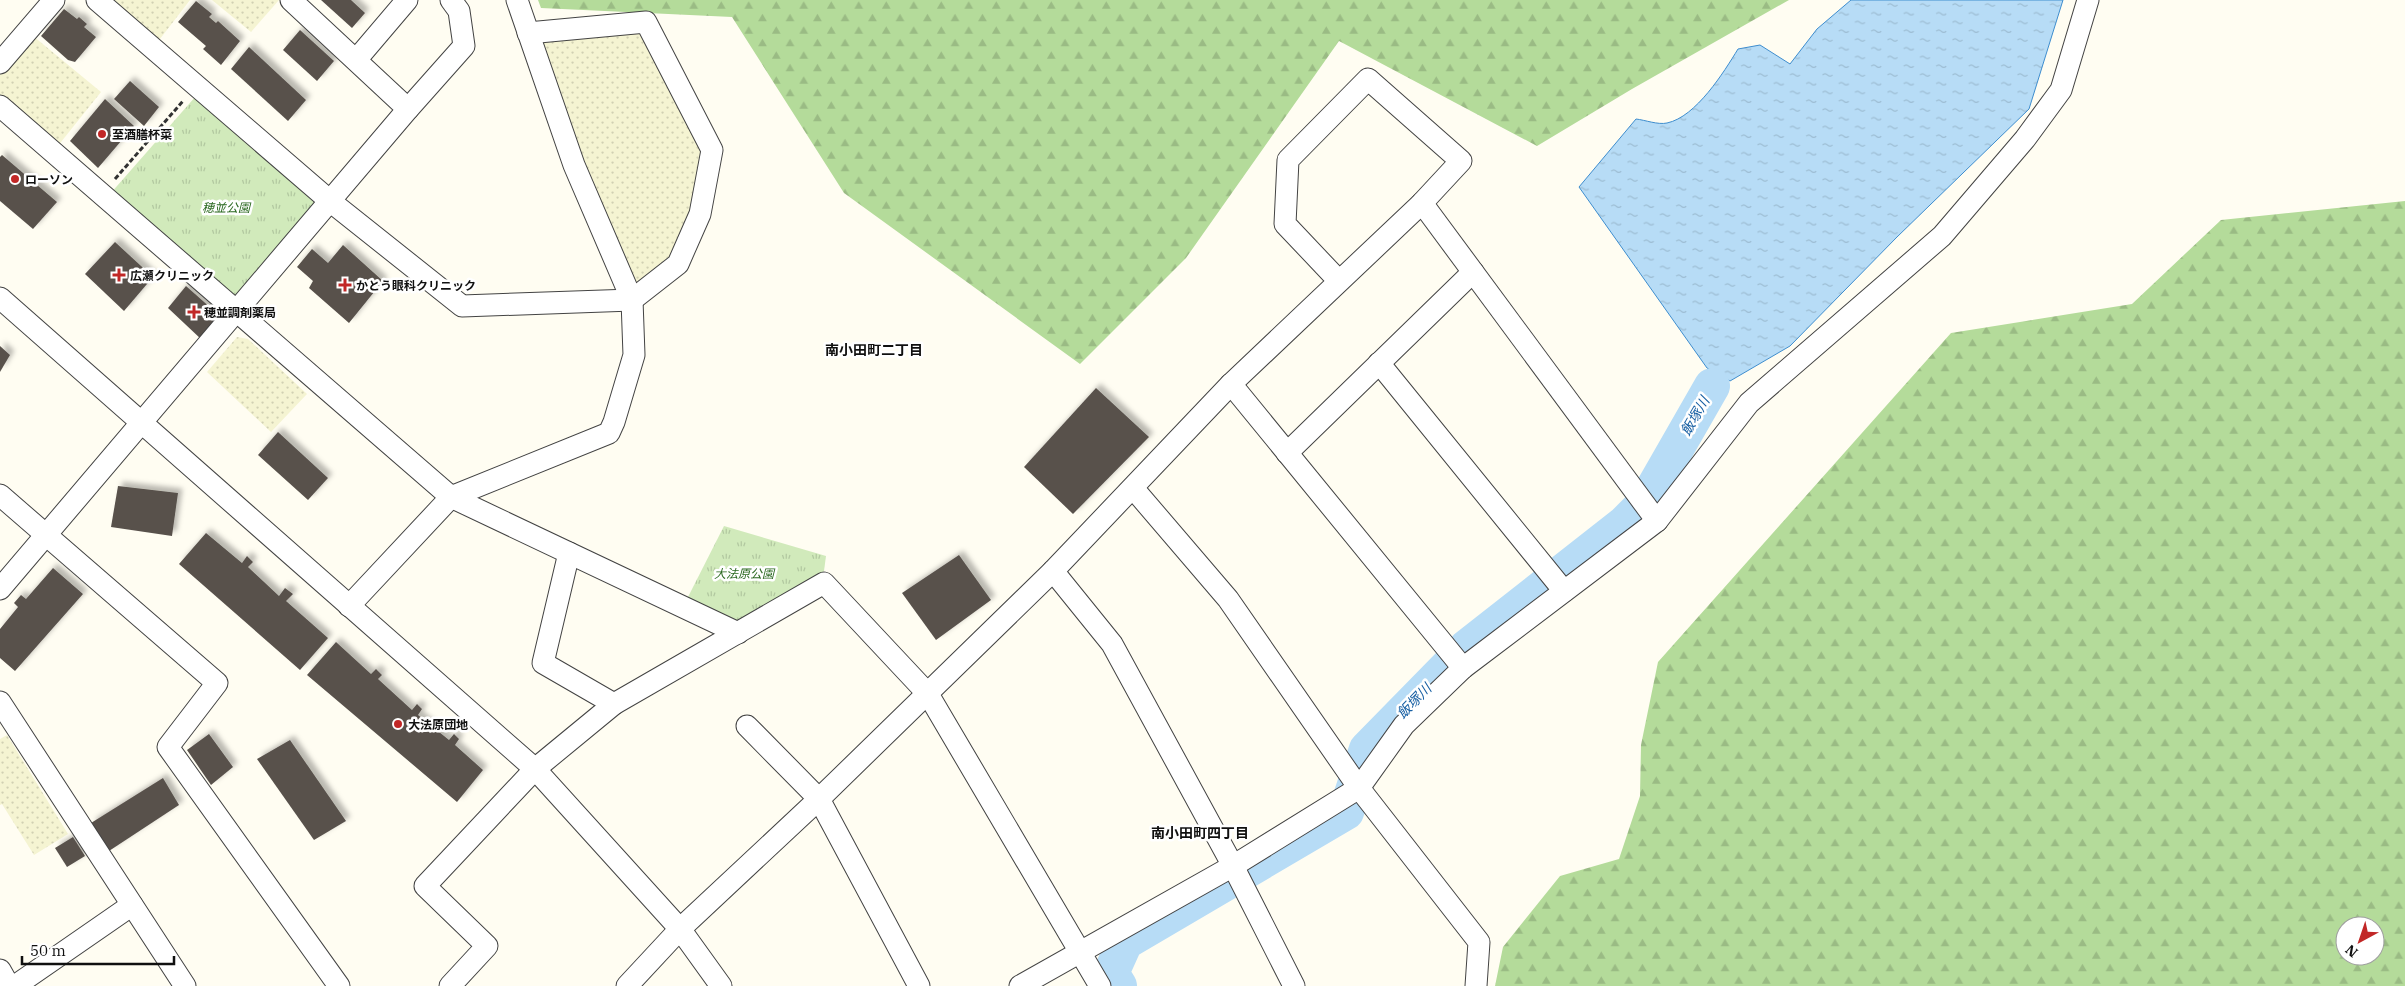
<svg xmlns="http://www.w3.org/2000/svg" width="2405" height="986" font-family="'IBM Plex Serif','Noto Sans JP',serif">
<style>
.farmland{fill:url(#farmland-dots)}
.grass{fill:url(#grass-tufts)}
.forest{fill:url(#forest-firs);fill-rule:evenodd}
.water{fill:url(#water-ripples);stroke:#3e8dce}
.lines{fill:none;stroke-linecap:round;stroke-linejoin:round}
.river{stroke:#b7dcf6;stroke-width:36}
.building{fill:#58514c;filter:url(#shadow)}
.minor-casing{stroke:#434343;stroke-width:23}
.path{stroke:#323232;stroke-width:3;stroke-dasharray:5 2.5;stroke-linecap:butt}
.minor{stroke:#fff;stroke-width:21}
.poi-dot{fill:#c12726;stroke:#fff;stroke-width:2}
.labels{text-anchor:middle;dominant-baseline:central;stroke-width:5;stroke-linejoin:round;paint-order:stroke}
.poi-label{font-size:12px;font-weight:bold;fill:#101010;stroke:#fff;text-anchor:start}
.park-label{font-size:12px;font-style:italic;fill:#2a681f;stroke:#fff}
.neighbourhood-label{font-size:14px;font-weight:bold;fill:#101010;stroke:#fff}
.water-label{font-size:14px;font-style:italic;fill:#175fa3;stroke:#fff}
</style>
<defs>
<pattern id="farmland-dots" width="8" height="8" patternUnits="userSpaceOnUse" patternTransform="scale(1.25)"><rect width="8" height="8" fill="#f5f4d2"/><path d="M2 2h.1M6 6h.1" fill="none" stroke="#d1d0b3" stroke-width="1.8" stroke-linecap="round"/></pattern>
<pattern id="grass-tufts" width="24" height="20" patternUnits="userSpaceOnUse" patternTransform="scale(1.25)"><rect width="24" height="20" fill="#d1eabb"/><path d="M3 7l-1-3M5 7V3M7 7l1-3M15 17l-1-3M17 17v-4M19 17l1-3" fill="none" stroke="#b2c8a0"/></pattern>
<pattern id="forest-firs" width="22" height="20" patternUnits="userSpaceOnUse" patternTransform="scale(1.25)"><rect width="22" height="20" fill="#b4db9a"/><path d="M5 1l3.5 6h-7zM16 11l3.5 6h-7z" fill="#9abb84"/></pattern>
<pattern id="water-ripples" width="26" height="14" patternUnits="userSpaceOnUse" patternTransform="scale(1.25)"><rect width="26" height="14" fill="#b7dcf6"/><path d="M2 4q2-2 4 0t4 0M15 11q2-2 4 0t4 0" fill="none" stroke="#9cbcd2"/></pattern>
<filter id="shadow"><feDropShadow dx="4.5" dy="-4.5" stdDeviation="2.5" flood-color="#0004"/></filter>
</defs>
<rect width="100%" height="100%" fill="#fffdf2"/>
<g class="farmland">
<polygon points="97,0 190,0 153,48"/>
<polygon points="212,0 279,0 251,32"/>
<polygon points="644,30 704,149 695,212 673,262 634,294 534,37"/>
<polygon points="27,31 101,92 53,152 0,106 0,63"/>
<polygon points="237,337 248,339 307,394 271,432 207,372"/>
<polygon points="7,735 68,834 34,855 2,804 0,805 0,739"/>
</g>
<g class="grass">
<polygon points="196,96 321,201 233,301 110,194"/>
<polygon points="724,526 826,556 824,571 740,623 687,599"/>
</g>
<g class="forest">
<polygon points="538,0 1789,0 1632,89 1537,146 1339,41 1186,258 1080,364 844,193 732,17 541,8"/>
<path d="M2405 201V986H1495L1503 947 1560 876 1619 859 1640 796 1641 745 1658 662 1951 333 2132 304 2221 220ZM2345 926H2375V956H2345Z"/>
</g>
<path class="water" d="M1851 0H2063L2029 109 1897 237 1790 346 1730 381 1707 368 1579 187 1636 119C1645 120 1658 125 1667 123 1696 117 1724 72 1738 49L1760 45 1790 64 1817 29Z"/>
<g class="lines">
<polyline class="river" points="1119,986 1111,973 1125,942 1346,812 1367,749 1466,648 1624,524 1645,503 1712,386"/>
</g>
<g class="building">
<polygon points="321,0 351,0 365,13 352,28"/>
<polygon points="196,1 212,14 209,17 216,23 218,21 240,41 221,65 203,49 206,46 178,22"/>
<polygon points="64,9 77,19 79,17 87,24 84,27 96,37 75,62 68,60 41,36"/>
<polygon points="300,30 334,61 317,81 283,50"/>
<polygon points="249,47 306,100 288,121 231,69"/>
<polygon points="130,81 159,107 144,126 114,99"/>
<polygon points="105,99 134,126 98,168 70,141"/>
<polygon points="2,155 57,202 33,229 0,201 0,157"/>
<polygon points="115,242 153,277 124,311 85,274"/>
<polygon points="343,245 383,281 349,323 309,288 313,281 297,267 312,249 328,263"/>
<polygon points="186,286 221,317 202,340 168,308"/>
<polygon points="0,346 10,355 0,372"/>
<polygon points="1096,388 1149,437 1073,514 1024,467"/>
<polygon points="278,432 328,478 308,500 258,455"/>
<polygon points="118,486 178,493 172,536 111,527"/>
<polygon points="206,533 242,563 247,556 253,562 248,567 279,596 285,588 293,594 286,601 328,638 300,670 179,564"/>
<polygon points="959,555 991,600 936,640 902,593"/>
<polygon points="53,568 83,594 15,671 0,658 0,629 18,607 14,603 21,595 26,599"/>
<polygon points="336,642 371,674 376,669 382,675 378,679 412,710 417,704 422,709 418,715 449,740 454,734 459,739 455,745 483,770 457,802 307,675"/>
<polygon points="209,734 233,767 211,785 187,750"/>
<polygon points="290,740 346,821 314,840 257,759"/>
<polygon points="163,778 179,805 109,851 91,823"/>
<polygon points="73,837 85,856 67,867 55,848"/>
</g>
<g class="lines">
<defs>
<g id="minor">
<polyline points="97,0 330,201 462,306 632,300 678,264 700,214 712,150 646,22 528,33"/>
<polyline points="356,60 407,0"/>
<polyline points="0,63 54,0"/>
<polyline points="0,106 451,497 738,633"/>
<polyline points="408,109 464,46 459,11 451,0"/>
<polyline points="1422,203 1657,521"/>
<polyline points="0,298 535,769 680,929 721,986"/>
<polyline points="1379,363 1564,591"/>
<polyline points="1231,384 1463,668"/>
<polyline points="1287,453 1473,272"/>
<polyline points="1133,488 1228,599 1359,788 1479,942 1476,986"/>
<polyline points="0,495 217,683 168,747 339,986"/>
<polyline points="569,553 543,663 614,704"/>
<polyline points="1053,571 1112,644 1233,866 1294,986"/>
<polyline points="0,589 408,109 291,0"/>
<polyline points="349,606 451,497 609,433 614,422 634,355 632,300 574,165 517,0"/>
<polyline points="0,702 185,986"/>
<polyline points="747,726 819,799 919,986"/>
<polyline points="0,970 9,986"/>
<polyline points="15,986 132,905"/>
<polyline points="450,986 487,946 425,886 535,769 614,704 824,583 928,694 1100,986"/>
<polyline points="627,986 680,929 819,799 1053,571 1231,384 1422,203 1461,161 1368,79 1288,160 1285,224 1339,281"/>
<polyline points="1020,986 1233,866 1359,788 1404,725 1463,668 1657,521 1749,403 1942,236 2025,139 2061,90 2088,0"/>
</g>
</defs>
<use href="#minor" class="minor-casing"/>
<polyline class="path" points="115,179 183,101"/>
<use href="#minor" class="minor"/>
</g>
<g class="poi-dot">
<circle cx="102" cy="134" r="5"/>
<circle cx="15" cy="179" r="5"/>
<path d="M116.5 267.5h5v5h5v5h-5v5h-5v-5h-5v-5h5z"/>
<path d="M342.5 277.5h5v5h5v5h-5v5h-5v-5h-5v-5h5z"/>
<path d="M191.5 304.5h5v5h5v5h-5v5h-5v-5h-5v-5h5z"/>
<circle cx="398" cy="724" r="5"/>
</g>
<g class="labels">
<g class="poi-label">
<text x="112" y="134">至酒膳杯菜</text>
<text x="25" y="179">ローソン</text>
<text x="130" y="275">広瀬クリニック</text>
<text x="356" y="285">かとう眼科クリニック</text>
<text x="204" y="312">穂並調剤薬局</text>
<text x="408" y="724">大法原団地</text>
</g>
<g class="park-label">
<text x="226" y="207">穂並公園</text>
<text x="744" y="573">大法原公園</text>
</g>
<g class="neighbourhood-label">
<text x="874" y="350">南小田町二丁目</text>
<text x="1200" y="833">南小田町四丁目</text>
</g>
<g class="water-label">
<text transform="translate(1695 416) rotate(-60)">飯塚川</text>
<text transform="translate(1414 701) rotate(-46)">飯塚川</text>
</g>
</g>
<g transform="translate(2360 941) rotate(220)"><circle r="24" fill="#ffffff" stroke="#9f9f9f"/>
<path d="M0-4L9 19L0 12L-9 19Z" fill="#c12726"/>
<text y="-8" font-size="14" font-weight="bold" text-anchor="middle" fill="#101010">N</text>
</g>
<path d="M22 956v8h152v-8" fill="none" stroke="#101010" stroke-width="2.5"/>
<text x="30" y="956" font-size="15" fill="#101010" stroke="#ffffff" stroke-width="4" paint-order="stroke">50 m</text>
</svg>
